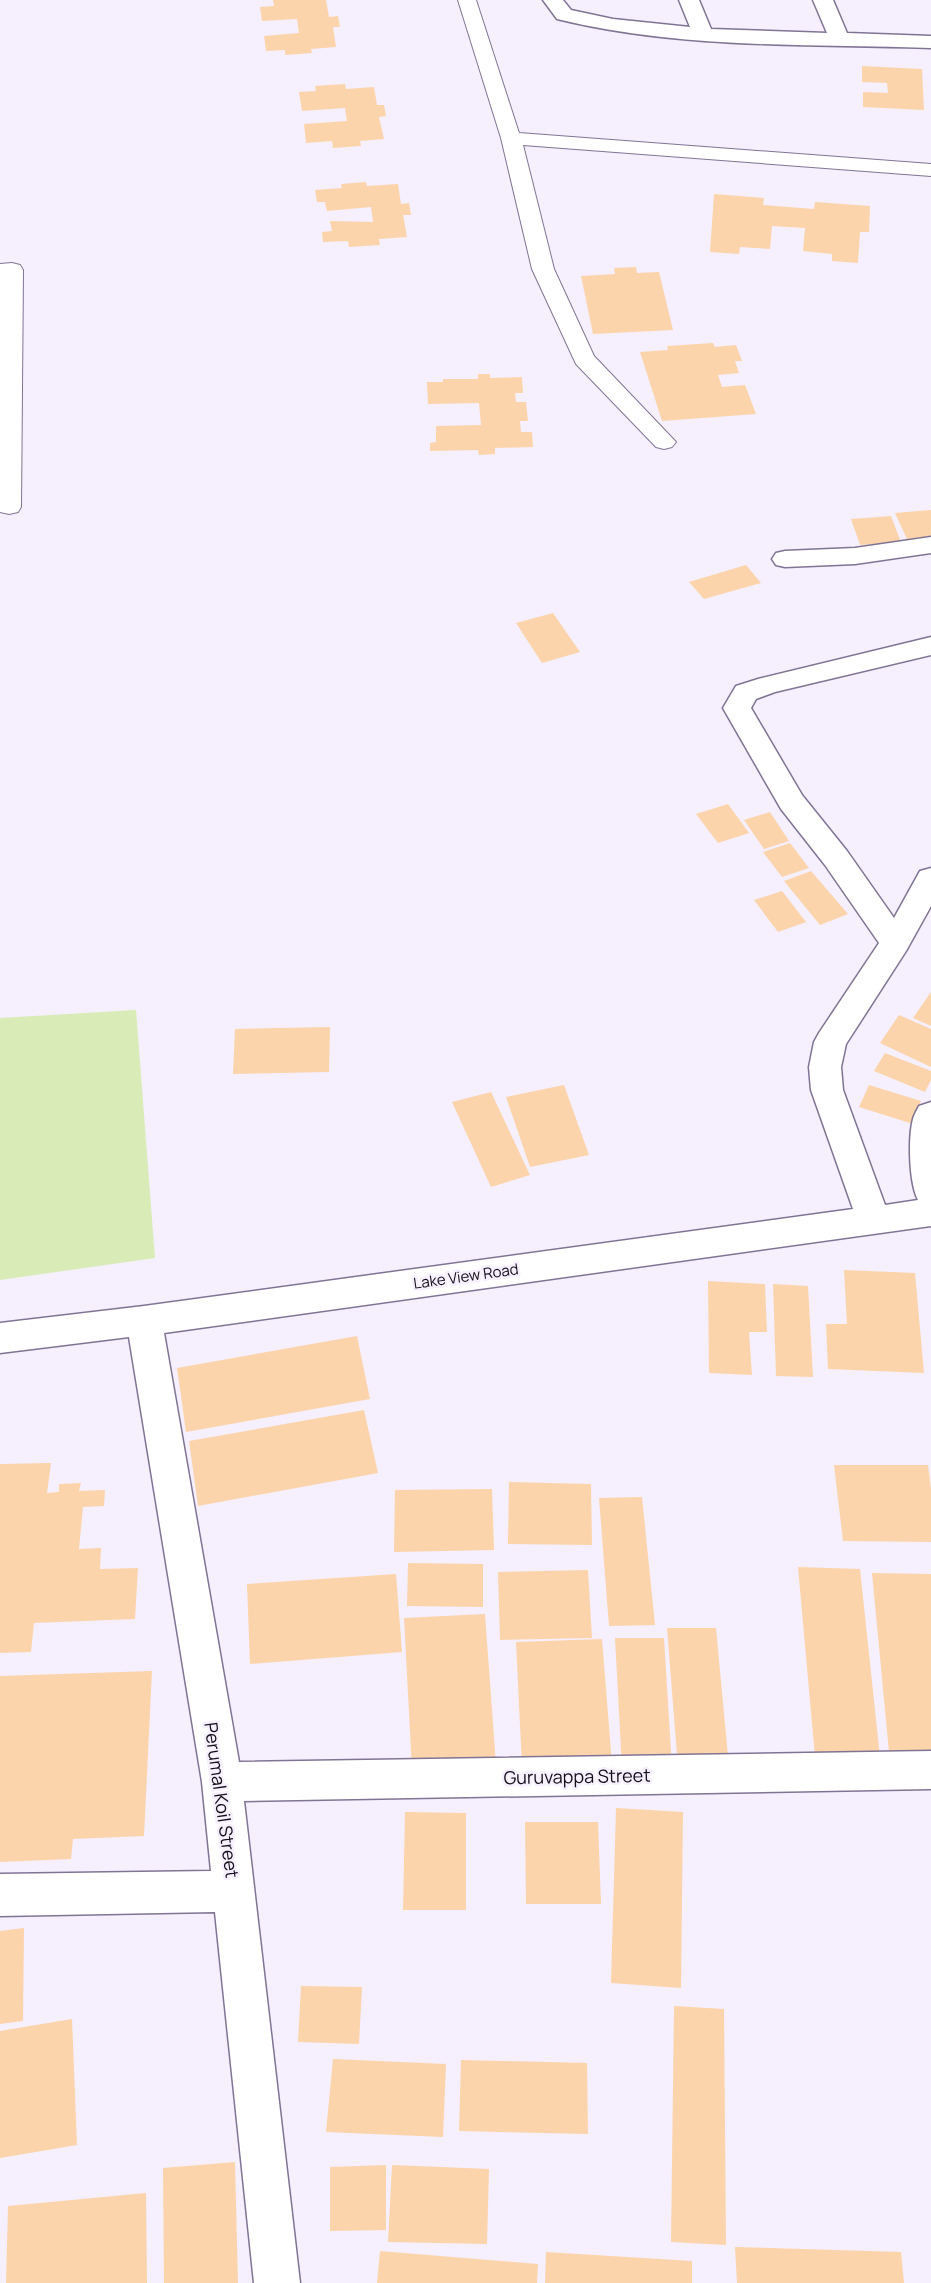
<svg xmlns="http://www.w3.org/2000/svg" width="931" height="2283" font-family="Manrope,sans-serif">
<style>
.green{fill:#d9ecb7}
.building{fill:#fcd4ab}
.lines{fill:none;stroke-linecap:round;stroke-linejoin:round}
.lane-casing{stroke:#807494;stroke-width:2}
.street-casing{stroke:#807494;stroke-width:3}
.lane{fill:#fff;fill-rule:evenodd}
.street{fill:#fff;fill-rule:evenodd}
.labels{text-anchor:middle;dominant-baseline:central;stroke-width:5;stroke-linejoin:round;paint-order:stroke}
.street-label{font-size:15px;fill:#110c17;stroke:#f5effe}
.near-street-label{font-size:18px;fill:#110c17;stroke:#f5effe}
</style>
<rect width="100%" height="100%" fill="#f5effe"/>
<polygon class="green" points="136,1010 155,1258 0,1280 0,1018"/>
<g class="building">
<polygon points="273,0 326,0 329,17 338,16 340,27 333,27 336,47 311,49 312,53 285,55 285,50 266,51 264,36 299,33 297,19 262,21 260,7 274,6"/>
<polygon points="862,66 922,69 924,110 863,107 863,92 888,93 887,83 862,82"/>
<polygon points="345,84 346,89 374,87 377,105 384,105 386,116 379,117 384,139 360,141 361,146 333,148 332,141 306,143 304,124 347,121 345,108 302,111 299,92 316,91 315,86"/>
<polygon points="366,182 367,186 398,184 401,204 409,203 411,215 403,215 407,237 379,239 380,245 349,247 348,241 323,242 322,232 332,231 330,221 373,222 371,207 327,211 325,202 317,202 315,190 342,188 341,184"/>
<polygon points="714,194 764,198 763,205 814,209 815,202 870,206 869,232 860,232 858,263 832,261 832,254 803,251 805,228 772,226 770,249 740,247 739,254 710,252"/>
<polygon points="636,267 637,273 659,272 673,330 593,334 581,276 615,274 614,268"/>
<polygon points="713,343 715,347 736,345 742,361 735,361 739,373 718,375 722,387 745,385 756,414 662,421 640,352 668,350 667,346"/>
<polygon points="478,374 490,374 490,378 522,377 523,393 515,393 516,402 526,402 528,421 520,421 521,432 532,432 533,447 495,448 495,454 479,455 478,450 430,451 430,443 436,442 436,426 481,425 479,403 428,404 427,382 443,382 443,379 478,379"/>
<polygon points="931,510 931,536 907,539 895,513"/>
<polygon points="891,516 901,542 860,545 851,519"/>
<polygon points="746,565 761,583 704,599 689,582"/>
<polygon points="553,613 580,652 542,663 516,623"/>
<polygon points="728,804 749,833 718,843 696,814"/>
<polygon points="770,812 789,841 764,849 744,820"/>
<polygon points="790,843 809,868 782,877 763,852"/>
<polygon points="811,871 848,914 820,925 784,881"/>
<polygon points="782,891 806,922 778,932 754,900"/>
<polygon points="931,992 931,1026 913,1018"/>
<polygon points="899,1015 931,1029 931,1067 880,1043"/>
<polygon points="330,1027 329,1072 233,1074 235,1029"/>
<polygon points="885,1053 931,1071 931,1080 925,1092 874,1071"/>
<polygon points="564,1085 589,1155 530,1167 506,1097"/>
<polygon points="869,1085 921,1101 913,1124 859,1107"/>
<polygon points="491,1092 530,1175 491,1187 452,1102"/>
<polygon points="844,1270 915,1273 924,1373 828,1369 826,1324 847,1324"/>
<polygon points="708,1281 765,1284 767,1332 749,1332 752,1375 709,1373"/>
<polygon points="773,1284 808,1286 813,1377 776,1376"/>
<polygon points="357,1336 370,1399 186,1432 177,1368"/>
<polygon points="364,1410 378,1473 198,1506 189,1441"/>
<polygon points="51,1463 47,1493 59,1492 59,1484 81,1483 79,1491 105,1490 104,1506 83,1507 79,1549 101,1548 100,1569 138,1568 135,1619 34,1623 31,1652 0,1653 0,1464"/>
<polygon points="834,1465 928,1465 931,1489 931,1542 843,1541"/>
<polygon points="509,1482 591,1484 592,1545 508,1544"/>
<polygon points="492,1489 494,1550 394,1552 395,1490"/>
<polygon points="642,1497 655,1625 609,1626 599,1498"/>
<polygon points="408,1563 483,1564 483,1607 407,1606"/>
<polygon points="798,1567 860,1569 880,1757 815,1757"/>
<polygon points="588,1570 592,1638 500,1640 498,1572"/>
<polygon points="872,1573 931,1574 931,1754 889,1752"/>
<polygon points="396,1574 402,1652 250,1664 247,1584"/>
<polygon points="485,1614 496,1765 412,1770 404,1618"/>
<polygon points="667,1628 716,1628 729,1767 678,1768"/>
<polygon points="615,1638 664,1638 672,1768 622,1768"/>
<polygon points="602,1639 612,1764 522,1767 516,1642"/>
<polygon points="152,1671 144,1836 73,1839 71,1859 0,1862 0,1676"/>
<polygon points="616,1808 683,1812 681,1988 611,1983"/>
<polygon points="405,1812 466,1813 466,1910 403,1910"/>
<polygon points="525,1822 598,1822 601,1904 526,1904"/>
<polygon points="24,1928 23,2021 0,2024 0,1931"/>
<polygon points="301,1986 362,1987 359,2044 298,2042"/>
<polygon points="674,2006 724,2009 726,2245 671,2242"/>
<polygon points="72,2019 77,2145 0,2158 0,2031"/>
<polygon points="333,2059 446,2064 443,2137 326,2132"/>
<polygon points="461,2060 587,2063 588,2134 459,2131"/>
<polygon points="235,2162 238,2283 164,2283 163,2168"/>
<polygon points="386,2165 386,2230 330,2231 330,2167"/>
<polygon points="392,2165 489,2169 487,2244 388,2242"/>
<polygon points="146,2193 147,2283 6,2283 8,2206"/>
<polygon points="735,2247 901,2252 904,2283 737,2283"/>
<polygon points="380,2251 538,2264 537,2283 377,2283"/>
<polygon points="546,2252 692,2261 692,2283 545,2283"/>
</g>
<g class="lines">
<defs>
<g id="lane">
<polygon points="458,0 476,0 519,133 931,164 931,176 523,145 554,269 594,356 676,442 672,447 664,449 656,447 576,364 532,269 501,138"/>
<polygon points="12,263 20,265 23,270 21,507 18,512 9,514 0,512 0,264"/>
</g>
<g id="street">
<path d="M543 0H563L571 10 613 19 690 27 679 0H699L711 29 827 33 813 0H833L847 33 931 36V48C807 44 678 49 557 19Z"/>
<polygon points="931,537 931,553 855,564 785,567 776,565 772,559 776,553 785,551 855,548"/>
<path d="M931 637V655L775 692 756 699 751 708 802 795 847 851 894 918 920 871 931 868V906L906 951 846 1044 841 1067 843 1090 885 1205 918 1200C909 1183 908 1138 913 1119 914 1115 917 1110 919 1106L931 1102V1226L164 1333 239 1762 931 1751V1789L244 1801 300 2283H254L215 1912 0 1916V1874L211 1871 202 1782 129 1337 0 1353V1323L144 1306 853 1209 811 1090 809 1067 814 1042 819 1033 879 943 825 865 781 809 723 708 736 686 758 679Z"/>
</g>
</defs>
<use href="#lane" class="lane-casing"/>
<use href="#street" class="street-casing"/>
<use href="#lane" class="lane"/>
<use href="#street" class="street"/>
</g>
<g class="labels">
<g class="street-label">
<text transform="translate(466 1276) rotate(-8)">Lake View Road</text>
</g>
<g class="near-street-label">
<text transform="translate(577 1776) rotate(-1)">Guruvappa Street</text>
<text transform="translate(222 1800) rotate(82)">Perumal Koil Street</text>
</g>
</g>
</svg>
